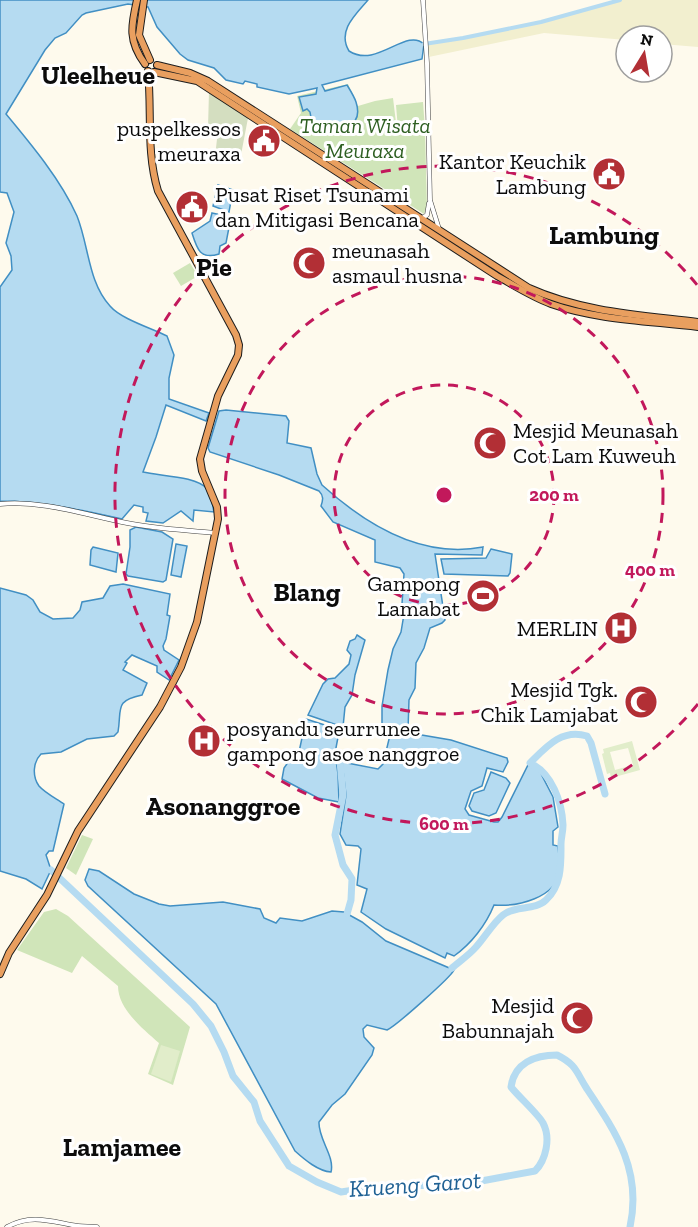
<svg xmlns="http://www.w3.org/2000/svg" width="698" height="1227" font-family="'Zilla Slab',serif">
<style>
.farmland{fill:#f2efcf}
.green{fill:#d0e5b9}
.cemetery{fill:#d4dec0}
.pitch{fill:#e1edca;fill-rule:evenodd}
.water{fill:#b5dbf1;stroke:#418fc3;stroke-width:1.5}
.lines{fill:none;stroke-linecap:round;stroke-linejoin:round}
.canal{stroke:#b5dbf1;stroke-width:4}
.river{stroke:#b5dbf1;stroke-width:7}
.minor-casing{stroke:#3f3f3f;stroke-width:5}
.highway-casing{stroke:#1d1d1d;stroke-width:8}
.minor{stroke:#fff;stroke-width:4}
.highway{stroke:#e99f5f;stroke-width:6}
.ring{fill:none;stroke:#c2185b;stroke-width:3;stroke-dasharray:10 8}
.labels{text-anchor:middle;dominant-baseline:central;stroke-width:6;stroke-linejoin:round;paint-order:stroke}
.park-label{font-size:22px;font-style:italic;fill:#2e5f22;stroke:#fff}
.poi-label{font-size:22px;fill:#0c0c0c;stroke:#fff;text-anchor:end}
.water-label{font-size:24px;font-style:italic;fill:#1f6194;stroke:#fff}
.quarter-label{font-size:26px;font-weight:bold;fill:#0c0c0c;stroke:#fff}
.centre{fill:#c2185b;stroke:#fff;stroke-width:3}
.ring-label{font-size:18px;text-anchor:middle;font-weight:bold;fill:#c2185b;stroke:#fff;stroke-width:6;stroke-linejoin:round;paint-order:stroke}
</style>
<rect width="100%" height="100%" fill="#fefaed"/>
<polygon class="farmland" points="620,0 698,0 698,47 662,44 662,36 626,36 626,40 544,33 424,58 424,44 541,22"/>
<g class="green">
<polygon points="348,84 358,106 375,101 393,98 397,131 425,131 427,207 424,214 290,129 301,113 297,96"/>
<polygon points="423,102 425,129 398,129 396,105"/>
<polygon points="190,263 198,276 181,286 173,273"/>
<polygon points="82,835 93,839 76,875 66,868"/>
<path d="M56 909 68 916 190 1027 173 1085 148 1074 159 1043C143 1029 118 1009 118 986L82 956 72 973 17 950 44 912Z"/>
</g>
<polygon class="cemetery" points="209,91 248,118 240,160 215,157 217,139 208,128"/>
<g class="pitch">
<path d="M632 741 640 770 611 778 610 773 607 774 602 754 604 753 603 749ZM628 748 633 765 615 770 610 752Z"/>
<polygon points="161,1045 180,1051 171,1082 151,1074"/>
</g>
<g class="water">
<path d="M0 0H368C355 15 337 31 349 51 377 69 406 27 424 44L422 59 322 85 325 91 347 85C350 90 354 96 356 102 365 130 336 131 317 129L312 123 310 112 307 109 303 111 299 97 316 94 317 88 289 94 257 87V84L245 81 243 84 226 80 214 68 188 60 180 54 157 27 148 7 128 4 86 13 82 15 66 33 55 38 45 50 6 114C31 144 61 180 77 216 89 246 88 282 110 306 121 319 151 328 167 336L174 355 169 378V399L209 413 206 421 166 405 156 437 143 472C159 476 197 476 207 489 212 495 212 504 214 512L194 510 193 521 181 511 163 523 146 521 148 513 143 512V507L134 505 122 519C82 510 42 501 0 501V287L12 270 11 256 6 243 14 212 7 193 0 192Z"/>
<polygon points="218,185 233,190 229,212 213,206"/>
<path d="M212 213 231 217 226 243 220 246 219 254C200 260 197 249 192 233L210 221Z"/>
<path d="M226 410 286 416 289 421 287 443 311 448 317 474 322 485C365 524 422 559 483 547L482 555 435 554 445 620 442 623 430 628 424 648 416 663 415 688 409 700 408 730 410 733 451 740 507 758 508 762 503 772 487 768 482 786 471 791 465 809 469 815 494 822H498L502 817 528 765 538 768 553 797 558 827 553 831V845L558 846C558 853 561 862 560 870 557 898 517 907 494 905 486 925 471 944 454 956L447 953 445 958 386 929 361 912 367 889 357 885 361 849 358 846 346 845 340 834 346 795 342 762 378 769 383 764 391 731 382 727V706L388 670 393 649 401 632 404 614 402 604 404 574 400 568 375 562V540L333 522 321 506C323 500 324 496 319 491L279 475 210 452 208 448 219 411Z"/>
<polygon points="136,527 162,532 173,539 166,580 163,582 128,576 126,574 130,547 130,530"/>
<polygon points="176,544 187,546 181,577 171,575"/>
<polygon points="93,547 118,553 116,572 90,565 91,550"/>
<polygon points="491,549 512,554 510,573 508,576 444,574 441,559 486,558"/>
<path d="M123 584 170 594 167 615 170 616 166 639 163 646 164 650 179 660 169 680 157 672V666L132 655 125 662 127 663 123 670 147 683 142 695C114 701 122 708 118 732L114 736 87 739 61 752 41 754C33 762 32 776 39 786 45 793 57 799 64 804L53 851H49L46 855 51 870 42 889 26 879 0 871V588L26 595 33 600 40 612 53 619 73 618 80 610 82 602 103 598 110 586Z"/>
<polygon points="357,635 365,640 355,675 352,695 345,707 343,727 308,715 323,684 328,679 335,678 349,664 351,655 347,650 350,641 355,639"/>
<polygon points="306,719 334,728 339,732 335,753 338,774 339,802 318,798 282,779 284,768 296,751 299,752"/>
<polygon points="491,772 506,778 510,783 496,813 489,816 472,811 469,806 474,793 484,790"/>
<path d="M89 869 99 871 134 894 159 904 170 906 223 902 260 909 264 918 276 923 280 918 302 921 332 911 344 912 362 922 386 941 454 970C451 977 396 1026 387 1030L367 1025 363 1029 364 1037 374 1048 372 1055 345 1094 332 1105 319 1122C318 1139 335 1156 331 1172 318 1171 305 1160 295 1151L216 1004 88 886 85 880Z"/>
</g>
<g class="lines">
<polyline class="canal" points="424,44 463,38 541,22 620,0"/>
<g class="river">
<polyline points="337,761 340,761 343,795 335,835 343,865 352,879 351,900 347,914"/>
<path d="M51 870 193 1004 211 1026 224 1052 233 1076 254 1102 260 1121 289 1166 317 1182 341 1192 381 1186 460 1185 535 1171C546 1160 551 1138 543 1123 539 1115 518 1096 511 1087 514 1063 535 1055 557 1055 577 1065 576 1072 587 1089 617 1134 642 1171 630 1227"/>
<path d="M452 968C460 961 469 955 476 947 485 937 493 923 503 915 515 905 535 911 546 900 562 885 561 864 561 844 561 838 563 832 563 825 562 802 552 773 530 763 546 747 562 728 587 736L591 743 605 794"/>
</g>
<defs>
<g id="minor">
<polyline points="423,0 427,63 430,200 439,229"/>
<polyline points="421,219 427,215 429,203"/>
<path d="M0 504C44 500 85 515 127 523 156 529 186 530 215 533"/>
<path d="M7 1227C32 1213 52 1222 78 1226 84 1227 91 1226 97 1227"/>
</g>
<g id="highway">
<path d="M137 0C131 26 128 41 145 64"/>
<polyline points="144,0 139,35 150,60"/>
<path d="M157 65 190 73 208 81 529 288C582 312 641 315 698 322"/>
<path d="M154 72 197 81 497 276C515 286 532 297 551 304 597 320 649 321 698 327"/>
<path d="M0 974 9 953 47 895 78 831 160 707 181 667 197 622 218 519 217 507 202 471 200 459 218 396 238 355 239 345 236 335 158 191C146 152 152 111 148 71"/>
</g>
</defs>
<use href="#minor" class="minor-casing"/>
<use href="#highway" class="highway-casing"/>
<use href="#minor" class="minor"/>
<use href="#highway" class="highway"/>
</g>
<g class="ring">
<circle cx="444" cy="495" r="110"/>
<circle cx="444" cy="495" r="219"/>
<path d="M698 704A329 329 0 1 1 698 286"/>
</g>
<defs>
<symbol id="civic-disc" viewBox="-11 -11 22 22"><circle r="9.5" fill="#b22f35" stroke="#fff"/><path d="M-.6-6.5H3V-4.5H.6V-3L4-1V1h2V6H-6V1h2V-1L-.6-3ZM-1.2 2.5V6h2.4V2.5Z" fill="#fff"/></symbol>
<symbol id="mosque-disc" viewBox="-11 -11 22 22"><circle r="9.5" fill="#b22f35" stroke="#fff"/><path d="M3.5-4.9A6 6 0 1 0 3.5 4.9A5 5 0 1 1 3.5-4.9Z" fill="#fff"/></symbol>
<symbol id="stadium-disc" viewBox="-11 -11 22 22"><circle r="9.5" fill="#b22f35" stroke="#fff"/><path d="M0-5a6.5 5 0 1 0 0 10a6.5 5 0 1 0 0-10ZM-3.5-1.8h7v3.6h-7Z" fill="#fff"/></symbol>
<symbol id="hospital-disc" viewBox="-11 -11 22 22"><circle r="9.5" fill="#b22f35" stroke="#fff"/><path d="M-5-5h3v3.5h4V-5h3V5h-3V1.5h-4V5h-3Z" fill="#fff"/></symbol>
</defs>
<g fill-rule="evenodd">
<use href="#civic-disc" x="245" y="122" width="38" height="38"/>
<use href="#civic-disc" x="590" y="155" width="38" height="38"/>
<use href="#civic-disc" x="173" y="188" width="38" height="38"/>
<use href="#mosque-disc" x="290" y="244" width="38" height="38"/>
<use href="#mosque-disc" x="471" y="424" width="38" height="38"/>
<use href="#stadium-disc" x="464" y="577" width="38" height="38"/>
<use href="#hospital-disc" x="602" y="609" width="38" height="38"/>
<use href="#mosque-disc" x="622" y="683" width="38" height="38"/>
<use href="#hospital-disc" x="185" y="722" width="38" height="38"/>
<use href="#mosque-disc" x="558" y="999" width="38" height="38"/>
</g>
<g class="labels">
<g class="park-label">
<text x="365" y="125">Taman Wisata<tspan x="365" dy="25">Meuraxa</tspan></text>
</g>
<g class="poi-label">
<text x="241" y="128">puspelkessos<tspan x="241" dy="25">meuraxa</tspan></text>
<text x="586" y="161">Kantor Keuchik<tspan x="586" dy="25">Lambung</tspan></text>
<text x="215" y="194" text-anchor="start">Pusat Riset Tsunami<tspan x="215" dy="25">dan Mitigasi Bencana</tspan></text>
<text x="332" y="250" text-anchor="start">meunasah<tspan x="332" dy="25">asmaul husna</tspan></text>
<text x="513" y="430" text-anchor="start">Mesjid Meunasah<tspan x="513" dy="25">Cot Lam Kuweuh</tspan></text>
<text x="460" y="583">Gampong<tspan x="460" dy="25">Lamabat</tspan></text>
<text x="598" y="628">MERLIN</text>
<text x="618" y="689">Mesjid Tgk.<tspan x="618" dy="25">Chik Lamjabat</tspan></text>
<text x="227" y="728" text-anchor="start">posyandu seurrunee<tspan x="227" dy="25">gampong asoe nanggroe</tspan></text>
<text x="554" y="1005">Mesjid<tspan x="554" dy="25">Babunnajah</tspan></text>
</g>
<g class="water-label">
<text transform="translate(415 1184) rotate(-4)">Krueng Garot</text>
</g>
<g class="quarter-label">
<text x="98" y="75">Uleelheue</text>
<text x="604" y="235">Lambung</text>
<text x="214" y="267">Pie</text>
<text x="307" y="592">Blang</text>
<text x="223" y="806">Asonanggroe</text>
<text x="122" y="1147">Lamjamee</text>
</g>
</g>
<circle cx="444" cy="495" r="9" class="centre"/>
<g class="ring-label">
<text x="554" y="501">200 m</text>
<text x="650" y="576">400 m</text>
<text x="444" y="830">600 m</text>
</g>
<g transform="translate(644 54) rotate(11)"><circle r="28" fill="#ffffff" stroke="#9e9e9e" stroke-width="1.5"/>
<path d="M0-4.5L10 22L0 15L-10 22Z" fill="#b22f35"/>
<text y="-9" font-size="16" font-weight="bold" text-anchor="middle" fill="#0c0c0c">N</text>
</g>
</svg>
